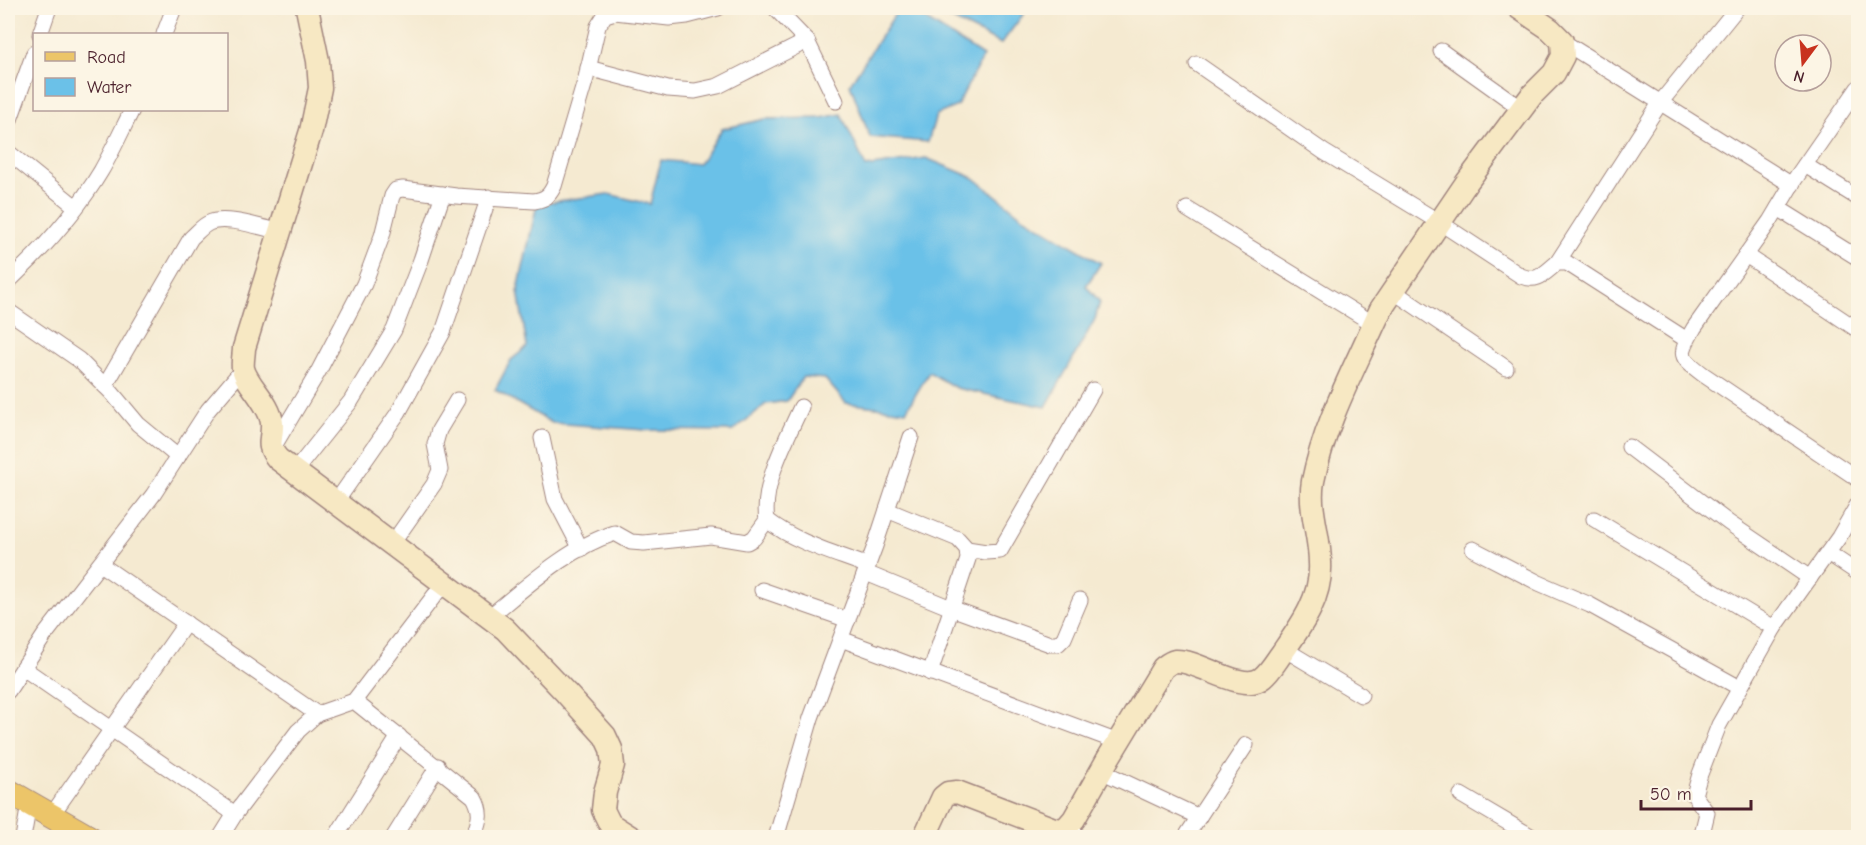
<svg xmlns="http://www.w3.org/2000/svg" width="1866" height="845" font-family="'Comic Neue',sans-serif">
<style>
.water{fill:#6bc1e8;stroke:#5a708a;stroke-width:1.5}
.lines{fill:none;stroke-linecap:round;stroke-linejoin:round}
.street-casing{stroke:#a0847e;stroke-width:17}
.secondary-casing{stroke:#a0847e;stroke-width:25}
.primary-casing{stroke:#a0847e;stroke-width:26}
.street{stroke:#fff;stroke-width:15}
.secondary{stroke:#f7e8c3;stroke-width:22}
.primary{stroke:#ecc569;stroke-width:24}
</style>
<rect width="100%" height="100%" fill="#fcf5e5"/>
<filter id="ink" filterUnits="userSpaceOnUse"><feTurbulence type="fractalNoise" baseFrequency=".0167" numOctaves="2"/><feDisplacementMap in="SourceGraphic" scale="12" xChannelSelector="R" yChannelSelector="G"/><feConvolveMatrix kernelMatrix="1 2 1 2 8 2 1 2 1" color-interpolation-filters="sRGB"/></filter>
<filter id="wash" filterUnits="userSpaceOnUse"><feTurbulence type="fractalNoise" baseFrequency=".008" numOctaves="4" result="noise"/><feDisplacementMap in="SourceGraphic" scale="24" xChannelSelector="R" yChannelSelector="G"/><feGaussianBlur stdDeviation="1.35" result="paint"/><feColorMatrix in="noise" values="0 0 0 0 0 0 0 0 0 0 0 0 0 0 0 0 0 1.4 0 .05"/><feComposite in="paint" operator="in"/></filter>
<g filter="url(#wash)">
<rect width="100%" height="100%" fill="#f5ead1"/>
<g class="water">
<polygon points="899,8 908,8 983,56 957,106 936,115 928,142 870,137 850,84"/>
<polygon points="929,8 1028,8 1001,44"/>
<polygon points="841,114 866,167 926,158 974,178 1023,217 1101,263 1086,286 1100,302 1095,319 1046,407 956,388 929,372 906,411 846,403 825,379 803,377 787,401 766,404 733,431 645,430 552,423 495,390 511,360 527,347 518,290 537,204 608,194 650,204 661,160 699,164 722,129 765,119 821,118"/>
</g>
</g>
<g filter="url(#ink)">
<g class="lines">
<defs>
<g id="street">
<polyline points="775,8 807,41 836,101"/>
<polyline points="40,34 49,8"/>
<polyline points="164,34 174,8"/>
<polyline points="1562,41 1792,185"/>
<polyline points="1441,51 1522,109"/>
<path d="M1197 64 1324 152 1439 222 1521 276C1538 283 1544 273 1557 263H1567L1687 340"/>
<polyline points="588,68 668,89 695,91 718,86 807,41"/>
<path d="M1858 88 1795 179 1770 221 1694 328C1678 356 1679 356 1704 375L1858 479"/>
<polyline points="8,125 34,53"/>
<polyline points="8,152 76,207"/>
<polyline points="1805,165 1858,198"/>
<polyline points="1778,208 1858,258"/>
<polyline points="1187,209 1374,324"/>
<polyline points="1746,255 1858,330"/>
<polyline points="1557,263 1660,103 1737,8"/>
<path d="M12 278C46 246 77 211 101 171 112 152 122 130 132 110"/>
<polyline points="1393,291 1506,368"/>
<polyline points="8,311 79,360 112,393 138,424 178,457"/>
<path d="M105 386 191 238C197 233 202 226 209 223 225 215 261 228 279 231"/>
<path d="M801 407C787 438 761 485 767 520 796 543 835 553 868 566"/>
<polyline points="542,438 555,499 581,549"/>
<path d="M274 446 317 374 364 284 382 236 392 196 396 190 403 189 456 196 534 201C546 199 549 196 554 186L586 78 598 26 605 15 615 12 669 18 687 16 718 8"/>
<polyline points="1629,447 1729,523 1810,578"/>
<polyline points="295,471 351,401 394,330 421,260 443,194"/>
<polyline points="336,502 398,413 443,332 489,197"/>
<polyline points="887,510 958,539 967,549 968,559 930,673"/>
<polyline points="1594,519 1774,628"/>
<polyline points="392,544 434,484 440,470 435,444 439,430 457,400"/>
<polyline points="967,549 986,552 1000,551 1093,390"/>
<polyline points="1473,549 1539,583 1590,605 1740,688"/>
<polyline points="1828,553 1858,573"/>
<polyline points="100,564 317,714"/>
<polyline points="866,573 951,608 1050,644 1058,644 1064,638 1080,600"/>
<polyline points="762,590 848,620"/>
<path d="M489 617C526 587 569 547 615 533L631 542 644 543 711 536 747 542 754 538 767 520"/>
<polyline points="841,639 1118,742"/>
<polyline points="1284,649 1361,695"/>
<polyline points="23,668 235,814"/>
<polyline points="8,691 44,636 153,495 208,410 243,369"/>
<path d="M354 701 474 797C483 813 479 821 473 838"/>
<polyline points="1101,771 1199,817"/>
<polyline points="1461,795 1534,838"/>
<polyline points="51,816 186,623"/>
<polyline points="1067,827 1080,838"/>
<polyline points="23,838 29,804"/>
<polyline points="220,838 235,814 298,731 317,714 354,701 444,583"/>
<polyline points="335,838 399,736"/>
<polyline points="393,838 438,766"/>
<polyline points="776,838 811,718 875,546 911,437"/>
<polyline points="1185,838 1246,745"/>
<polyline points="1701,838 1707,813 1694,795 1700,774 1719,725 1774,628 1839,537 1858,504"/>
</g>
<g id="secondary">
<path d="M307 8 318 61 320 88 311 131 244 348C244 354 242 362 243 368 246 384 270 403 272 423 273 440 265 444 278 459L505 629 566 693 605 736 611 749 613 765 605 792 603 810 610 824 632 838"/>
<path d="M924 838 943 797 948 793 957 792 1054 829 1061 830 1067 827 1074 819 1109 757 1163 668C1167 665 1170 662 1175 661 1198 659 1242 694 1262 678 1270 672 1276 661 1282 653 1301 626 1322 598 1320 563 1320 535 1308 509 1313 481 1324 426 1351 375 1374 324L1381 309 1467 182 1532 95 1554 73 1563 56 1562 41 1550 29 1519 8"/>
</g>
<polyline id="primary" points="8,791 90,838"/>
</defs>
<use href="#street" class="street-casing"/>
<use href="#secondary" class="secondary-casing"/>
<use href="#primary" class="primary-casing"/>
<use href="#street" class="street"/>
<use href="#secondary" class="secondary"/>
<use href="#primary" class="primary"/>
</g>
</g>
<rect width="1866" height="845" fill="none" stroke="#fcf5e5" stroke-width="30"/>
<rect x="33" y="33" width="195" height="78" fill="#fcf5e5" stroke="#b59f9b" stroke-width="1.5"/>
<rect x="45" y="52" width="30" height="9" fill="#ecc569" stroke="#b59f9b" stroke-width="1.5"/>
<text x="87" y="63" font-size="18" fill="#4a1f2b">Road</text>
<rect x="45" y="78" width="30" height="18" fill="#6bc1e8" stroke="#b59f9b" stroke-width="1.5"/>
<text x="87" y="93" font-size="18" fill="#4a1f2b">Water</text>
<g transform="translate(1803 63) rotate(196)"><circle r="28" fill="#fcf5e5" stroke="#b59f9b" stroke-width="1.5"/>
<path d="M0-4.5L10 22L0 15L-10 22Z" fill="#c8321e"/>
<text y="-9" font-size="16" font-weight="bold" text-anchor="middle" fill="#4a1f2b">N</text>
</g>
<path d="M1641 800v9h110v-9" fill="none" stroke="#4a1f2b" stroke-width="3"/>
<text x="1650" y="800" font-size="18" fill="#4a1f2b" stroke="#fcf5e5" stroke-width="4.5" paint-order="stroke">50 m</text>
</svg>
